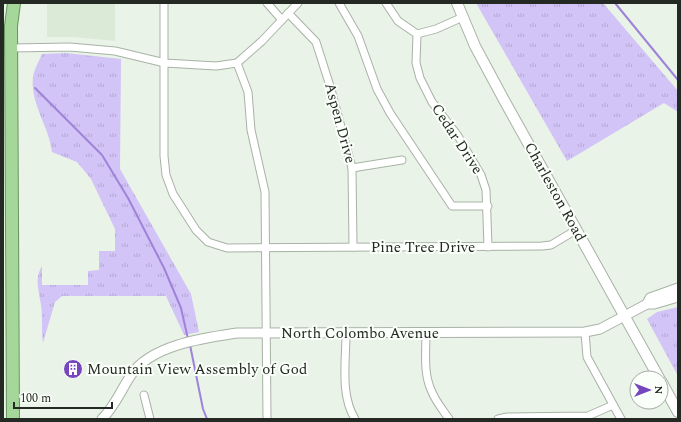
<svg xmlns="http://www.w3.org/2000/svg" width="681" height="422" font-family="Spectral,serif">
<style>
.built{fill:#dbead7}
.grass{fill:url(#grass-tufts)}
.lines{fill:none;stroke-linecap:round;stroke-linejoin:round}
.stream{stroke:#9f83da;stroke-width:2}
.minor-casing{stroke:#a8b2a6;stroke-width:9}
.tertiary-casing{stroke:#a8b2a6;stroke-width:11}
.secondary-casing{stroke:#a8b2a6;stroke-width:12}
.trunk-casing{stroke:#6a9460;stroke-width:14}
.minor{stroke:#fff;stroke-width:7}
.tertiary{stroke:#fff;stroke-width:9}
.secondary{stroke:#fff;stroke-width:10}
.trunk{stroke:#a6d79a;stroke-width:12}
.labels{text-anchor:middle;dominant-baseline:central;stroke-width:4;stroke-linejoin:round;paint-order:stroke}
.street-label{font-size:15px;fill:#252924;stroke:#fafff9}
.poi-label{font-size:15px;fill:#252924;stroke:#fafff9;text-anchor:start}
</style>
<defs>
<pattern id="grass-tufts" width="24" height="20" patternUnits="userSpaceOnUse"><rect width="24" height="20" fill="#d2c4f6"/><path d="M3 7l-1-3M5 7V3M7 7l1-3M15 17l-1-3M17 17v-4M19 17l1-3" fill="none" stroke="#b4a8d3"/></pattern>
</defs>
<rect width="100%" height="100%" fill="#e9f3e7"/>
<polygon class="built" points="47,3 115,3 115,41 74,37 47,37"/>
<g class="grass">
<polygon points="476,3 603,3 678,91 678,112 664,103 567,161"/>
<path d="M66 53 121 59 120 169 191 294 199 332 184 335 166 296H62L55 302 43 343C41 330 43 317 41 305 39 291 34 279 42 266V285H88V271L99 270V251H115V229L91 179 77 162 52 152C49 126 30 104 33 77 34 70 39 61 42 54Z"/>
<polygon points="678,307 678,376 647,319 657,312"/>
</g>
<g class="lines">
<g class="stream">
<polyline points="615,3 678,80"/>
<polyline points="35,88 102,155 128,198 164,268 181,308 188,339"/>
<polyline points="190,345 203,409 207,419"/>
</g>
<defs>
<g id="minor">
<polyline points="164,3 164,156 166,175 173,194 196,230 208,242 227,248 542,246 551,245 576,230"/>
<polyline points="267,3 282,20"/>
<polyline points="339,3 358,36 377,89 390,113 452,206 488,206"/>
<polyline points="386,3 398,21 417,34 436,29 463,17"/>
<polyline points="288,13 316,42 330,86 352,168 353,247"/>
<polyline points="417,34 416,63 420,78 432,102 458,136 481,175 486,190 488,247"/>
<polyline points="11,48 70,47 115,51 165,63 216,66 237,63 262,41 298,3"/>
<polyline points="237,63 248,92 251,130 265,192 267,419"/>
<polyline points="352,168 402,160"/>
<polyline points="585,332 587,357 621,419"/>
<path d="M346 333C346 361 340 395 355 419"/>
<path d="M426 333C426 352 423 374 432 392 436 402 443 410 449 419"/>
<polyline points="144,395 150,419"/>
<polyline points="498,419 507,417 588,416 613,405"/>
</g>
<g id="tertiary">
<polyline points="647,304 650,298 678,288"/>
<path d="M102 419C115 406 121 390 131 375 151 345 204 338 237 333L585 332 600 329 647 304H654L678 297"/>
</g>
<g id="secondary">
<polyline points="457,3 475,46 504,100 659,378"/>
<polyline points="661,381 678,412"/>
</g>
<polyline id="trunk" points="13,419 11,26 14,3"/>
</defs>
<use href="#minor" class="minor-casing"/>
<use href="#tertiary" class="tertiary-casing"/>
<use href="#secondary" class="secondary-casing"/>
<use href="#trunk" class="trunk-casing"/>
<use href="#minor" class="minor"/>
<use href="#tertiary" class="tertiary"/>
<use href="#secondary" class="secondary"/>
<use href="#trunk" class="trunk"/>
</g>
<defs>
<symbol id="building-disc" viewBox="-11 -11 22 22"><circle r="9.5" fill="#7546be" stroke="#fafff9"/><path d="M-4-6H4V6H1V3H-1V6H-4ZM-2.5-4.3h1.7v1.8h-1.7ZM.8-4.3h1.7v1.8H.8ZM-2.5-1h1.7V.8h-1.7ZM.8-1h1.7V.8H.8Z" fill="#fff"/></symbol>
</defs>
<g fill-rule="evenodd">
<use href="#building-disc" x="62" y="358" width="22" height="22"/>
</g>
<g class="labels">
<g class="street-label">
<text transform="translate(340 123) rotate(75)">Aspen Drive</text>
<text transform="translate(457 139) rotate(57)">Cedar Drive</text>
<text transform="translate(555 192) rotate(61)">Charleston Road</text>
<text x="423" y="247">Pine Tree Drive</text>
<text x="360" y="333">North Colombo Avenue</text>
</g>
<g class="poi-label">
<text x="87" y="369">Mountain View Assembly of God</text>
</g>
</g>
<rect width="681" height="422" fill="none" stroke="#252924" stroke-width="8"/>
<g transform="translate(649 390) rotate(90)"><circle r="19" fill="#fafff9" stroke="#a5a9a4"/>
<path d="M0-3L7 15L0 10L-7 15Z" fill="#7546be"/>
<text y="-6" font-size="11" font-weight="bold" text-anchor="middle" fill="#252924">N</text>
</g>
<path d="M14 402v6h98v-6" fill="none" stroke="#252924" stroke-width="2"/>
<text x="20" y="402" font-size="12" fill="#252924" stroke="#fafff9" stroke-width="3" paint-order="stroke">100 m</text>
</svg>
